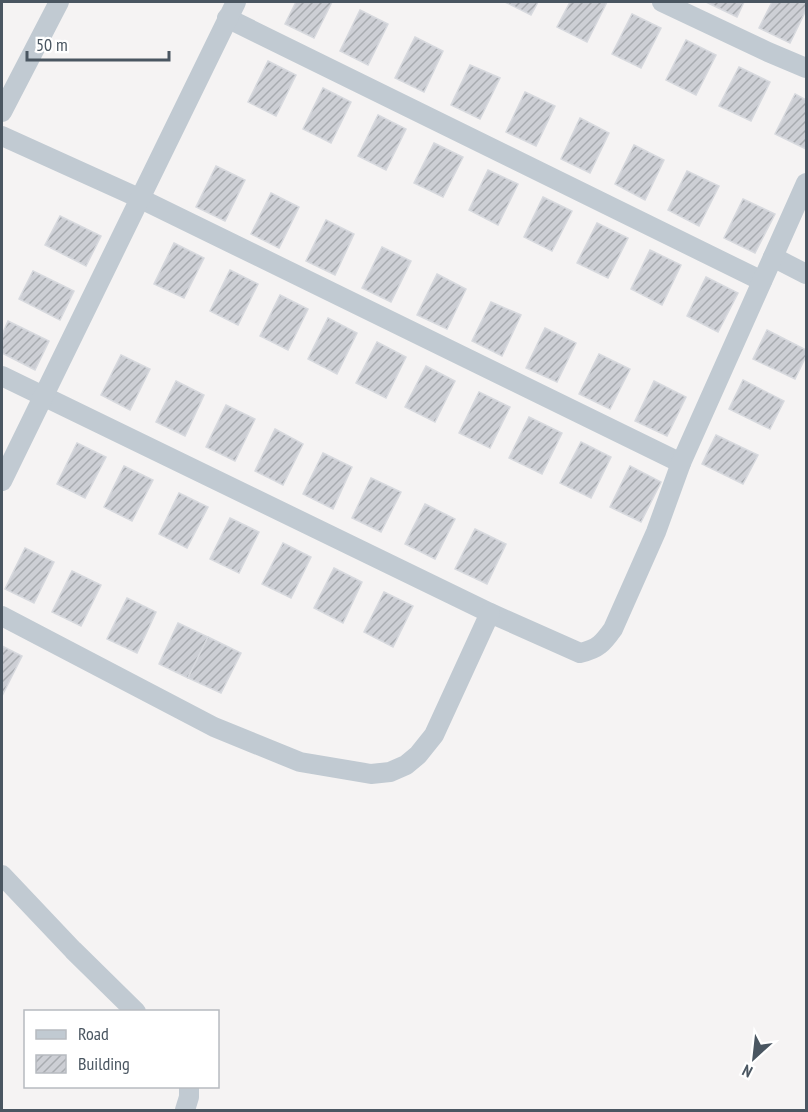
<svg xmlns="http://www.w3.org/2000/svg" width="808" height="1112" font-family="'PT Sans Narrow',sans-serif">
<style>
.building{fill:url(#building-hatch);stroke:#d7d9de;stroke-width:1.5}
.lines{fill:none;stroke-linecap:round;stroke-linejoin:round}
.minor{stroke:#c1cad2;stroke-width:20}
</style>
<defs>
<pattern id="building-hatch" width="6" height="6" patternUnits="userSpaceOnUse" patternTransform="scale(1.5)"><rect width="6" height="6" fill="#cdcfd5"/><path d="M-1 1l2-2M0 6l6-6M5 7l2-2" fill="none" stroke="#a8abb0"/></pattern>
</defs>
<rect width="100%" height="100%" fill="#f5f3f3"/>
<g class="building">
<polygon points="296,2 332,2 314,38 285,24"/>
<polygon points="505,2 538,2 531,15"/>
<polygon points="570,2 607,2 587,42 557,27"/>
<polygon points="706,2 744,2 737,17"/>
<polygon points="772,2 806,2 806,10 790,43 759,28"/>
<polygon points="360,10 388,24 368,65 340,51"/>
<polygon points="632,14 661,28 641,68 612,54"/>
<polygon points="415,37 443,51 424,92 395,78"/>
<polygon points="686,40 716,55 696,95 666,80"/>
<polygon points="268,61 296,75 276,116 248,102"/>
<polygon points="470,65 500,78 480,119 451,105"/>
<polygon points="739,67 770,82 751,121 719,106"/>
<polygon points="323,88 351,102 331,143 303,129"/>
<polygon points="525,92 555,106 536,146 506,132"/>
<polygon points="795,94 806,100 806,149 775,134"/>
<polygon points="378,115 406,129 386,170 358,156"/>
<polygon points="580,118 609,133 590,173 561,159"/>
<polygon points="434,143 463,157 443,197 414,183"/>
<polygon points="634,145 664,160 645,200 615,184"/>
<polygon points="216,166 245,180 225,221 196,207"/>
<polygon points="488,170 518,184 498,225 469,210"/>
<polygon points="687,171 719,186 699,226 668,210"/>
<polygon points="271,193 299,207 279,248 251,234"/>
<polygon points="543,197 572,211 552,251 524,237"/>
<polygon points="743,199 775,214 755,253 724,238"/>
<polygon points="60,216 101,236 86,266 45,245"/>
<polygon points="326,220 354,234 335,275 306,261"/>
<polygon points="597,223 628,238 608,278 577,263"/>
<polygon points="174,243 204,258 184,298 154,284"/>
<polygon points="382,247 411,261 391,302 362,288"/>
<polygon points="650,250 681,265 662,305 631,289"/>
<polygon points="230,270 258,284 238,325 210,311"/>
<polygon points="33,271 74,291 60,320 19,299"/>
<polygon points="437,274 466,289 447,329 417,315"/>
<polygon points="706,277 738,293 718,332 687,316"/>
<polygon points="280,295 308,309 288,350 260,336"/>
<polygon points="491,302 521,315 502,356 472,341"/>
<polygon points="328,318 357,333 337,374 308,359"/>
<polygon points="8,321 49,341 35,370 2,353 2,335"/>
<polygon points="545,328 576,343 557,382 526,368"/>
<polygon points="767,330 806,350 806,356 795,379 753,359"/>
<polygon points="377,342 406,357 386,398 356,383"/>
<polygon points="599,354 630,369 610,409 579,394"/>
<polygon points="121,355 150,369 130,410 101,395"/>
<polygon points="426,366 455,381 435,422 405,407"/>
<polygon points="743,380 784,401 770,429 729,409"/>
<polygon points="176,381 204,395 185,436 156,422"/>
<polygon points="654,381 686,397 667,436 635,421"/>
<polygon points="479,392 510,407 490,448 459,433"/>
<polygon points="226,405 255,419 235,461 206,447"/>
<polygon points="529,417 562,433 542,474 509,458"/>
<polygon points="275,429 303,444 283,485 255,471"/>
<polygon points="716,435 758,455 743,484 702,464"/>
<polygon points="581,442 611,457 591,498 560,483"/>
<polygon points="77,443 106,457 85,498 57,484"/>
<polygon points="323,453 352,467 333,509 303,494"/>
<polygon points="124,466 153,480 132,521 104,507"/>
<polygon points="630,466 661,482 641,522 610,507"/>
<polygon points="371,478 401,492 381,532 352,518"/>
<polygon points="179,493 208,507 187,548 159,534"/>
<polygon points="425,504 455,519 435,559 405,544"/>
<polygon points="230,518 259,532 239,573 210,559"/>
<polygon points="475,529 506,544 487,584 455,569"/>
<polygon points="283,543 311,557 291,598 262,584"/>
<polygon points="25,548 54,562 34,603 5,589"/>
<polygon points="334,568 362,582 343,623 314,608"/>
<polygon points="72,571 101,585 81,626 52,612"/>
<polygon points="384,592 413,606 393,647 364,632"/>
<polygon points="127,598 156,612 137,653 107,639"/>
<polygon points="178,623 208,637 188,678 159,664"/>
<polygon points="208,637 241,653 221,693 188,678"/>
<polygon points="2,646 22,656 2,696"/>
</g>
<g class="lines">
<g class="minor">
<polyline points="662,2 768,52 806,68"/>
<polyline points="227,18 762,281"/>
<polyline points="2,112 59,2"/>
<polyline points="2,136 139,198 681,463"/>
<polyline points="773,257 806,274"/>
<path d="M2 376 490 613 580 653C598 649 603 643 613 629L656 532 681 463 806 183"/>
<polyline points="2,481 236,2"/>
<polyline points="2,616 214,727 300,762 371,774 390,772 406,765 418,755 434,735 490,613"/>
<polyline points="2,875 73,950 136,1012"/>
<polyline points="185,1110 189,1097 189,1086"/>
</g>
</g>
<rect width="808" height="1112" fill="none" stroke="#4a5661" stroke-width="6"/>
<rect x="24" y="1010" width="195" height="78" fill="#ffffff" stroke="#b7bbc0" stroke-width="1.5"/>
<rect x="36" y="1030" width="30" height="9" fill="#c1cad2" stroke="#b7bbc0" stroke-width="1.5"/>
<text x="78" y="1040" font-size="18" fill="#4a5661">Road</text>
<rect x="36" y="1055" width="30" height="18" fill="url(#building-hatch)" stroke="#b7bbc0" stroke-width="1.5"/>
<text x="78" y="1070" font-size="18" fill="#4a5661">Building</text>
<g transform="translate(754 1058) rotate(207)" stroke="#ffffff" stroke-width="4.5" paint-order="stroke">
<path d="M0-4.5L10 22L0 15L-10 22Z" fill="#4a5661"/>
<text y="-9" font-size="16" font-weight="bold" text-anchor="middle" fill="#4a5661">N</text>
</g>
<path d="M27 51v9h142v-9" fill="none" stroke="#4a5661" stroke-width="3"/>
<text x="36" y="51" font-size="18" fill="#4a5661" stroke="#ffffff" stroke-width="4.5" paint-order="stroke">50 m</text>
</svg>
